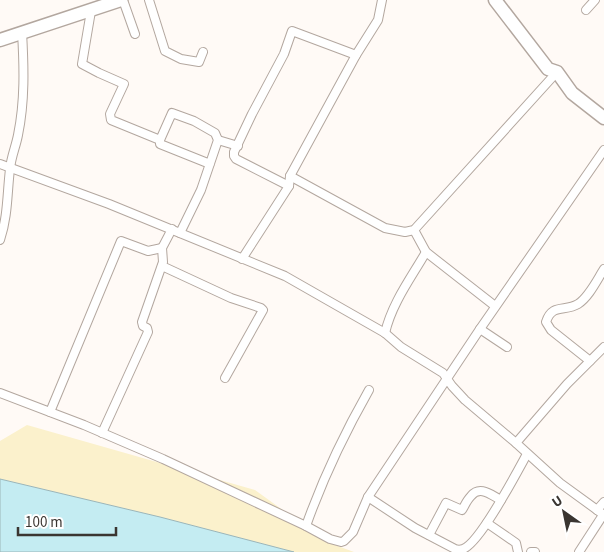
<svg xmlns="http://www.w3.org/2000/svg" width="604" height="552" font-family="'Source Sans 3',sans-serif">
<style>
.sand{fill:#fbf1cc}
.water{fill:#c4ecf2;stroke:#9bb5b8}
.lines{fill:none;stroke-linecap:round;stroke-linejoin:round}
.minor-casing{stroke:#b3a79f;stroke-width:10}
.primary-casing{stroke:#b3a79f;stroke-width:15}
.trunk-casing{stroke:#b3a79f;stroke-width:15}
.minor{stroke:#fff;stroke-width:8}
.primary{stroke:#fff;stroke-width:12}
.trunk{stroke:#fff;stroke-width:12}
</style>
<rect width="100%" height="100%" fill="#fffaf6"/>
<polygon class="sand" points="27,425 255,490 327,542 354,552 294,552 160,517 0,479 0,441"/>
<polygon class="water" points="0,479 160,517 294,552 0,552"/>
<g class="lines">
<defs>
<g id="minor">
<polyline points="123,0 135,34"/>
<polyline points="149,0 165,51 181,59 199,62 203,52"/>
<polyline points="586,10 595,0"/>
<polyline points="91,11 82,64 99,73 124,84 110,114 111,120 160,140"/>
<polyline points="218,140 238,146"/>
<polyline points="0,164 109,204 285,276 385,333 401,347 443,373 452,386 465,400 516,443 560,483 604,515"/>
<polyline points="290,176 385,228 405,232 414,230 557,72"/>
<polyline points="289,186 236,159 234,156 234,152 252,114 284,54 292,31 356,55"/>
<polyline points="414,230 426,252 495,306"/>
<polyline points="180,233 201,190 218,140 215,133 194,121 172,113 160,140 160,144 210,164"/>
<path d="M0 240C8 216 7 194 10 169 11 157 16 146 18 135 25 101 24 67 22 32"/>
<polyline points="242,259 289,186 290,176 356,55 378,20 382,0"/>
<polyline points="162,266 231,298 261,308 263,310 225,378"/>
<polyline points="480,329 507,347"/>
<path d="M385 333C392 303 411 278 426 252"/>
<path d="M590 361 551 330 546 322C552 303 565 312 578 304 589 297 597 280 604 269"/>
<polyline points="0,393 84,425 163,459 306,526 330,539 341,542 344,541 353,532 368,497 480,329 604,150"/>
<polyline points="50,412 121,241 148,251 162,248"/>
<polyline points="102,433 148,332 147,328 143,326 142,322 163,262 162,248 172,229"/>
<polyline points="516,443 567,384 604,347"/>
<path d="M368 497 415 528 455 549C458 550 460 550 463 549 480 543 517 472 527 454"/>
<polyline points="597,510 604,502"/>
<polyline points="487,523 516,543 518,552"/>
<path d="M306 526C323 478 344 434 369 390"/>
<path d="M429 535 446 503 462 510C465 505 467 500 471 496 480 485 491 495 501 500"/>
<polyline points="531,552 535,552"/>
<polyline points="579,552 603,515"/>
</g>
<polyline id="primary" points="495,0 548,69 557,72 572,93 604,118"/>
<polyline id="trunk" points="0,40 121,0"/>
</defs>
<use href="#minor" class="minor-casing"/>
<use href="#primary" class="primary-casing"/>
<use href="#trunk" class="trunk-casing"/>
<use href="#minor" class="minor"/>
<use href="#primary" class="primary"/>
<use href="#trunk" class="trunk"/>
</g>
<g transform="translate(564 512) rotate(327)" stroke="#ffffff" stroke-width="4" paint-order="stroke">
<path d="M0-4L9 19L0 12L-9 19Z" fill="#3a3531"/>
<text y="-8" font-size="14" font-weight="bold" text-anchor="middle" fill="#3a3531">U</text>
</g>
<path d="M18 527v8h98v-8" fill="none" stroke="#3a3531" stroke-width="2.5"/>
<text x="25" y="527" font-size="15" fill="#3a3531" stroke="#ffffff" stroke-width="4" paint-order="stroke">100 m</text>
</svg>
